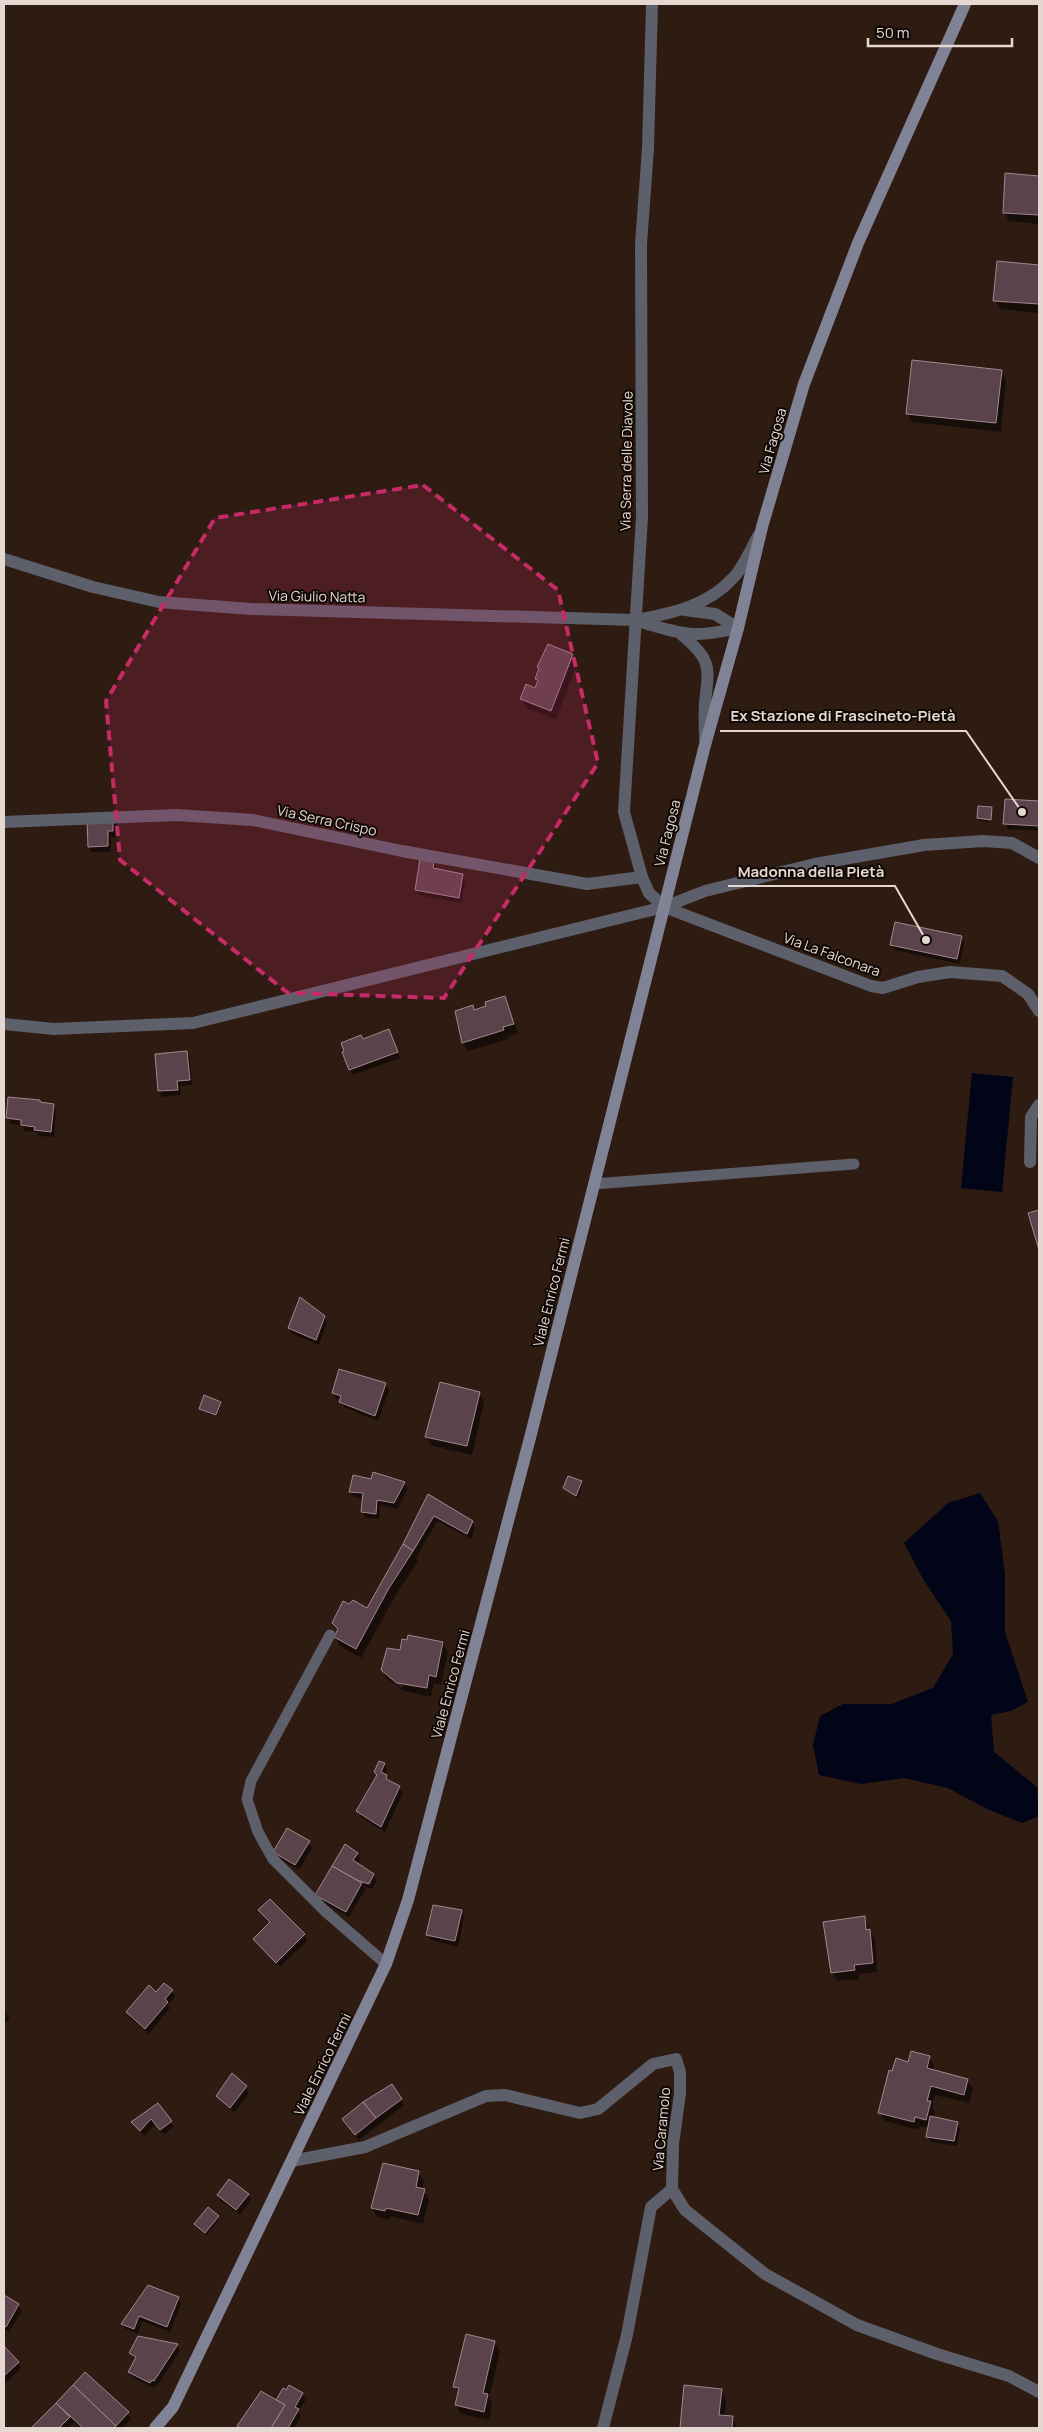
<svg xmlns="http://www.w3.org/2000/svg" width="1043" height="2432" font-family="Manrope,sans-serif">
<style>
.water{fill:#010517}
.shadow{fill:#0007;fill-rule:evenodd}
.building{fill:#5b434b;stroke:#a28790}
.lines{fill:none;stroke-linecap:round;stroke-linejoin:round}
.service{stroke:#5d5f6b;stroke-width:11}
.minor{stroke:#5d5f6b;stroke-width:12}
.tertiary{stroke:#5d5f6b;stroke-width:12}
.secondary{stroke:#808396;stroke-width:12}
.marked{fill:#c62b67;fill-opacity:0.2;stroke:#c62b67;stroke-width:4;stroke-dasharray:10 6;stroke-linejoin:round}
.labels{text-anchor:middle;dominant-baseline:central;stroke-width:4;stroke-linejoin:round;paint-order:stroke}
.street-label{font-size:14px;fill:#e5d8d1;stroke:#100805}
.leader{fill:none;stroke:#e5d8d1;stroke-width:2}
.callout-dot{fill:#e5d8d1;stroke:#100805;stroke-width:2}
.callout-label{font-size:15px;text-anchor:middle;font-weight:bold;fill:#e5d8d1;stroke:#100805;stroke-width:4;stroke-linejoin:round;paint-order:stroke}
</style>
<rect width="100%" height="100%" fill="#2e1b11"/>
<g class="water">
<polygon points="972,1073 1013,1077 1002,1192 961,1188"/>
<polygon points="980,1493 998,1521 1005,1575 1005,1632 1028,1702 1011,1711 991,1715 994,1752 1037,1787 1039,1816 1022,1823 987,1809 948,1788 904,1778 861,1784 819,1775 813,1745 820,1716 843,1704 891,1704 933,1688 953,1654 951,1621 923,1579 904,1543 948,1503"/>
</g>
<g class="shadow">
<polygon points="1007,174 1039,177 1039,224 1009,221 1004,212"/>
<polygon points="998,262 1039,266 1039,313 1000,309 995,300"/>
<polygon points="1001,371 1006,380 1001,432 912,422 907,413"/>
<polygon points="572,655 577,664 556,719 526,708 521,698 536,689 539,682 536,678 540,670 538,667"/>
<polygon points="1006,800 1039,802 1039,831 1008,829 1005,823"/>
<polygon points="991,808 991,822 980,821 978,818"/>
<polygon points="112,819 116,825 116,837 111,837 111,852 92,852 89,847"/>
<polygon points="433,863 437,869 462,875 465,881 461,903 419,895 416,889"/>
<polygon points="961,938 964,943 960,964 895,950 891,944"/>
<polygon points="505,997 518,1033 507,1037 508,1039 468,1051 463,1043 474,1011"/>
<polygon points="391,1036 400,1058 353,1075 343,1053 363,1040"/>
<polygon points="187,1053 190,1058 192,1085 180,1086 181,1095 162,1097 159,1091 156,1055"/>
<polygon points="41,1104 53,1105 56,1111 54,1137 39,1136 37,1132 25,1131 22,1125 11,1124 8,1118"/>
<polygon points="324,1317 327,1323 319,1345 292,1334 289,1328"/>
<polygon points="385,1384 389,1390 378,1421 344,1407 341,1400 336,1399 333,1393"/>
<polygon points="479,1393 484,1402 472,1455 432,1446 426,1437"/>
<polygon points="220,1403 221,1405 217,1417 200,1409"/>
<polygon points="372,1481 404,1483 408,1489 397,1509 380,1505 379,1519 366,1518 362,1512 364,1498 354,1497 350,1492"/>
<polygon points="581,1482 582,1485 578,1498 565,1488"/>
<polygon points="429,1496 472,1522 475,1528 471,1539 437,1521 416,1558 418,1561 394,1598 361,1658 340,1646 335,1637 338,1631 333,1623 367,1610"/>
<path d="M443 1643 448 1652 441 1685 434 1683 431 1697 404 1691 387 1679 382 1670 401 1652ZM386 1673 403 1686 401 1688 386 1676Z"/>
<polygon points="384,1764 387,1770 385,1775 390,1782 399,1787 403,1793 385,1832 361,1817 358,1811"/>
<polygon points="309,1842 312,1848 299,1870 278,1858 274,1852"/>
<polygon points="345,1846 357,1853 360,1859 357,1865 373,1875 377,1881 372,1889 363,1886 365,1890 349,1917 320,1901 317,1895"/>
<polygon points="260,1910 304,1935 307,1941 280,1967 255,1939 271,1924"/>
<polygon points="461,1911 464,1917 458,1947 431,1940 428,1935"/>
<polygon points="864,1917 875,1940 877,1972 859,1974 859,1979 837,1981 832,1972"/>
<polygon points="172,1991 175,1997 168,2005 170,2008 149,2034 130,2018 127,2012 156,1993"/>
<polygon points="4,2010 10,2019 4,2024"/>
<polygon points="929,2057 934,2066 933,2071 967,2080 973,2089 969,2103 935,2095 932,2107 935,2112 933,2118 957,2123 960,2129 957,2146 931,2142 927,2137 929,2128 920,2126 919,2130 885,2121 880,2112 893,2073 909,2063"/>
<polygon points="392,2086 404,2105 359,2140 347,2125"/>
<polygon points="246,2087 249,2093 234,2113 218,2096"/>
<polygon points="157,2104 174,2127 164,2135 155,2124 144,2136 133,2122"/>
<polygon points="418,2172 424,2181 422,2190 429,2199 423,2224 390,2216 389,2220 377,2217 372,2208"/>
<polygon points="248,2195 251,2200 240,2215 221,2201 218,2196"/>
<polygon points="218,2217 219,2219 207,2235 196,2225"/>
<polygon points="149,2287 178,2298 181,2304 170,2332 142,2321 138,2334 126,2329 122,2324"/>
<polygon points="4,2296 18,2305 22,2311 9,2332 4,2329"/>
<polygon points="494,2342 500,2351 489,2398 492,2404 489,2420 461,2414 456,2405 459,2393 455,2386"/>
<polygon points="177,2345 180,2351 157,2386 155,2385 154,2388 133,2378 130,2372 136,2360 130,2353"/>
<polygon points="4,2348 21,2368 4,2385"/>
<polygon points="86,2373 128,2413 131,2419 122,2428 81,2428 74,2422 68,2428 32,2428"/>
<polygon points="685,2386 721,2390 726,2399 725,2416 732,2417 737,2428 681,2428"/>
<polygon points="302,2394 306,2400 298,2411 301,2416 294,2428 239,2428 238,2426"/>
</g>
<g class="building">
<polygon points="1005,173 1039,176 1039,215 1003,213"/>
<polygon points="997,261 1039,265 1039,304 993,301"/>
<polygon points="912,360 1002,370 996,423 906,414"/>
<polygon points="548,644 573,654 551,711 520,699 526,684 535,688 538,680 535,679 539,668 537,667"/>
<polygon points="1005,799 1039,801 1039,826 1003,824"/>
<polygon points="978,806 992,807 991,820 977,818"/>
<polygon points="113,818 113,831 108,831 108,846 88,847 87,819"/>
<polygon points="420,859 434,862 433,868 463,874 459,898 415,890"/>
<polygon points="895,922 962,936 957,959 890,945"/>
<polygon points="505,996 514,1024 503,1027 504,1030 462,1043 455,1011 473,1005 474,1010 486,1006 485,1002"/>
<polygon points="389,1029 398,1052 349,1070 342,1052 344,1051 341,1043 361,1035 363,1039"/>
<polygon points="187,1051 190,1080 177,1081 178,1090 158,1091 155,1054"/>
<polygon points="8,1097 40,1100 40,1102 54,1104 51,1132 34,1130 35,1127 21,1125 21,1120 6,1118"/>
<polygon points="1039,1210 1039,1250 1028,1213"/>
<polygon points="300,1297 325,1316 316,1340 288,1328"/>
<polygon points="339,1369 386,1383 375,1416 339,1402 341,1396 332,1393"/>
<polygon points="440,1382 480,1392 467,1446 425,1437"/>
<polygon points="204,1395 221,1402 216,1415 199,1409"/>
<polygon points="373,1472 405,1482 394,1503 377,1500 376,1514 361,1512 363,1493 349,1492 353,1475 371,1479"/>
<polygon points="568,1476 582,1481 576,1496 563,1488"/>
<polygon points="428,1494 473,1521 467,1534 434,1516 413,1551 403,1544"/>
<polygon points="403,1544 413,1551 389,1588 356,1649 334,1637 338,1629 332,1623 343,1601 349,1604 353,1600 367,1608"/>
<polygon points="408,1635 443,1642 436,1677 429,1675 427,1688 397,1683 381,1670 387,1648 400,1650 402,1639 407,1640"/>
<polygon points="379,1761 385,1763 381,1772 387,1775 386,1779 400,1786 381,1827 356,1811 377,1775 374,1772"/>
<polygon points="287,1828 310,1841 295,1865 273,1852"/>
<polygon points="345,1844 358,1853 353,1860 374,1874 369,1884 359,1881 332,1866"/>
<polygon points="332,1866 362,1883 346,1912 315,1895"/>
<polygon points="270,1899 305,1934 276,1963 253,1939 270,1922 258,1910"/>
<polygon points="433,1905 462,1910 455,1941 426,1935"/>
<polygon points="865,1916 866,1930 870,1929 873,1963 854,1965 855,1970 831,1973 823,1922"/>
<polygon points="164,1983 173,1990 165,1999 168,2002 145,2029 126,2012 149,1985 156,1992"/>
<polygon points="911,2051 930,2056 927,2068 968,2079 964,2095 931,2086 927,2101 931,2101 926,2120 915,2117 914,2122 878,2113 889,2070 892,2071 896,2058 908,2062"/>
<polygon points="232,2073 247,2086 230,2108 216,2096"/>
<polygon points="392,2084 402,2099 376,2118 363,2102"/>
<polygon points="363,2102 376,2118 355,2135 342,2119"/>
<polygon points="158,2103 172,2121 160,2130 151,2119 140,2131 131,2122"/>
<polygon points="930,2116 958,2122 954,2141 926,2137"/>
<polygon points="383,2163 419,2171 416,2187 425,2189 418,2215 386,2208 385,2211 371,2208"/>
<polygon points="229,2179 249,2194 236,2210 217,2195"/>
<polygon points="208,2207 219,2216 205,2233 194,2224"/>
<polygon points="148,2285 179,2297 167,2327 139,2316 134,2329 121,2324"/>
<polygon points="4,2295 19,2304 6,2327 4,2326"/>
<polygon points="466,2334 495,2341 483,2393 488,2394 484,2412 455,2405 459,2388 453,2387"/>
<polygon points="138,2336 178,2344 154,2381 152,2380 150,2383 128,2372 136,2357 129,2353"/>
<polygon points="4,2346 19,2362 4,2376"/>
<polygon points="85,2372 129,2412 116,2426 73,2385"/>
<polygon points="73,2385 116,2426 113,2428 83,2428 56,2403"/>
<polygon points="289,2385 303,2393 295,2407 299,2409 288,2428 271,2428 285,2405 276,2400 283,2388 286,2390"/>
<polygon points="684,2385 722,2389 719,2415 733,2416 732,2428 680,2428"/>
<polygon points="261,2391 285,2405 271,2428 240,2428 237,2426"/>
<polygon points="56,2403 70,2417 59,2428 31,2428"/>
</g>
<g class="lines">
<g class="service">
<polyline points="594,1184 854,1164"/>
<polyline points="330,1635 251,1781 247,1799 258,1832 273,1859 325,1911 386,1964"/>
</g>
<g class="minor">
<polyline points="652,4 648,148 641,244 642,517 624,812 642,877 649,893 664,907 871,986 883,988 918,977 950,972 1002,976 1028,994 1039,1011"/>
<polyline points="4,822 176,815 253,820 402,851 587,884 642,877"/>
<polyline points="664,907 705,891 815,864 924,845 983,841 1012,843 1039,858"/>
<polyline points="1030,1162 1031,1117 1039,1105"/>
<polyline points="292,2161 365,2147 486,2096 505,2095 580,2113 598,2109 653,2064 676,2059 680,2072 680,2094 673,2144 672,2189 685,2210 765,2274 857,2325 937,2354 1009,2376 1039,2392"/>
<polyline points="603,2428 627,2335 651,2207 672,2189"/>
</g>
<g class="tertiary">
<path d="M4 559 93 587 159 602 251 609 636 620C673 613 708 606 734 577 744 566 751 549 758 536"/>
<polyline points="685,610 715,614 738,628"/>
<path d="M638 621C681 634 693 639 738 628"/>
<path d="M682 635C712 660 709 667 705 703 704 715 705 727 705 739"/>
<polyline points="4,1024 54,1029 193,1023 664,907"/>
</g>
<polyline class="secondary" points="155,2428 173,2407 386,1964 408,1900 531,1434 705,745 738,628 762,527 804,384 858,243 965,4"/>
</g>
<path class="marked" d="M423 485 558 590 598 763 444 998 288 993 120 860 106 701 215 518Z"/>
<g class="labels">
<g class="street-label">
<text transform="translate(772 441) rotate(-74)">Via Fagosa</text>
<text transform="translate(626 461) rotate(-89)">Via Serra delle Diavole</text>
<text transform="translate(317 596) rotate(1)">Via Giulio Natta</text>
<text transform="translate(327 820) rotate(12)">Via Serra Crispo</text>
<text transform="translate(667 833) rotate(-76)">Via Fagosa</text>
<text transform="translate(832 954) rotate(20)">Via La Falconara</text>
<text transform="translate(551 1292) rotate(-76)">Viale Enrico Fermi</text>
<text transform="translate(450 1684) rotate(-75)">Viale Enrico Fermi</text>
<text transform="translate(322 2064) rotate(-64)">Viale Enrico Fermi</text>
<text transform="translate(661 2129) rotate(-85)">Via Caramolo</text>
</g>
</g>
<path class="leader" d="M1022 812L966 731H720M926 940L895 886H728"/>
<g class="callout-dot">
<circle cx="1022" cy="812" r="5"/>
<circle cx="926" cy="940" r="5"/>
</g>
<g class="callout-label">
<text x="843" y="721">Ex Stazione di Frascineto-Pietà</text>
<text x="811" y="877">Madonna della Pietà</text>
</g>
<rect width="1043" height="2432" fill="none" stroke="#e5d8d1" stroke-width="10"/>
<path d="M868 38v8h144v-8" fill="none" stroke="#e5d8d1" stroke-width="2.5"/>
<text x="876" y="38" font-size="15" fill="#e5d8d1" stroke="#100805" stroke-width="4" paint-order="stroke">50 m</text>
</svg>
